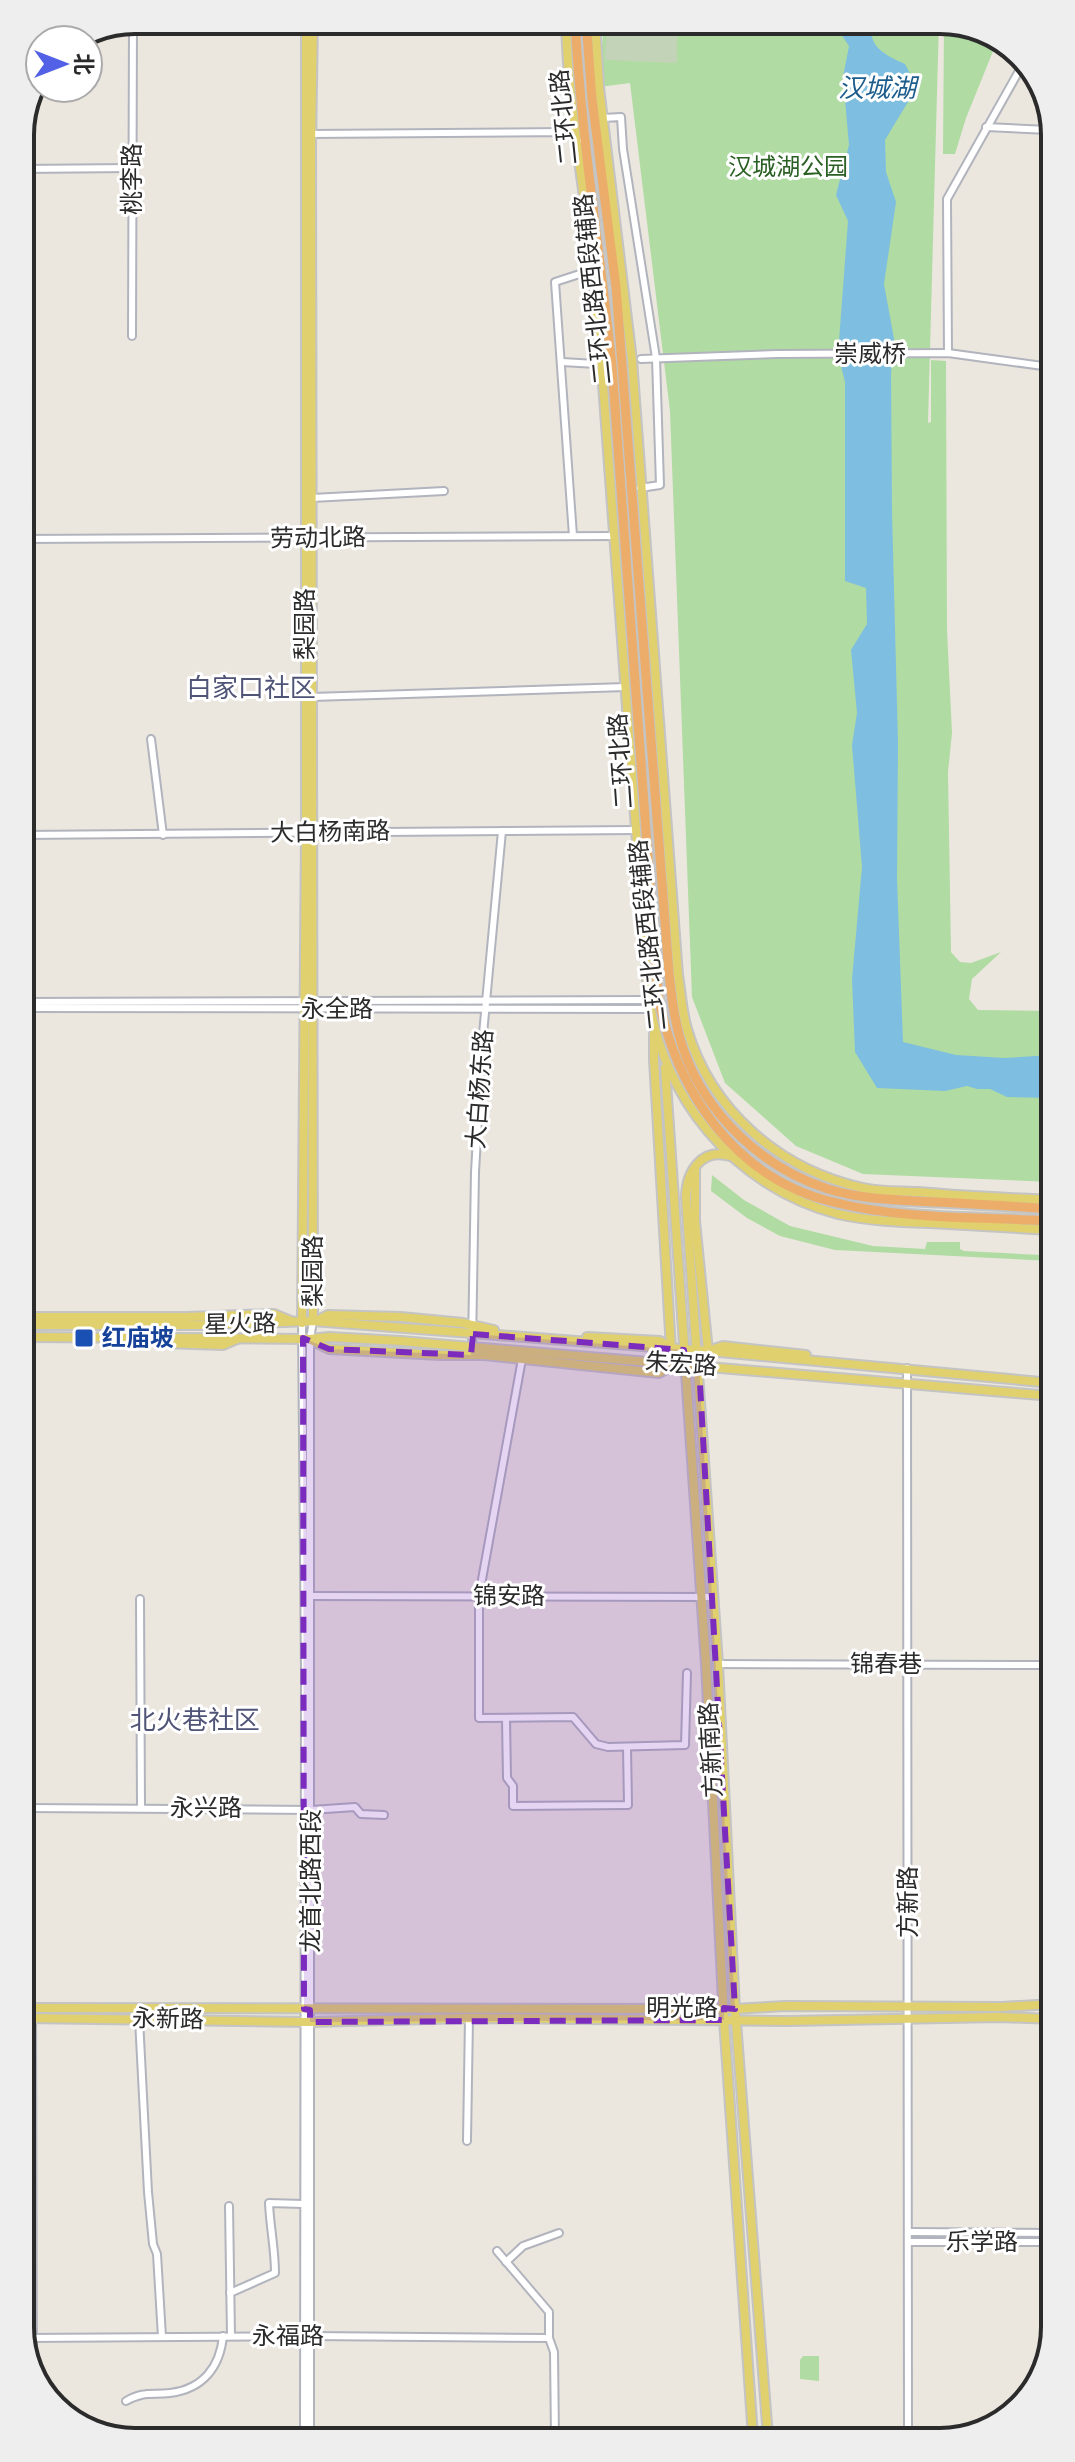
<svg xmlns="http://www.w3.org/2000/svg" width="1075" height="2462" font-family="Signika,'Noto Sans SC',sans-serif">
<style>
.green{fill:#b0dba2}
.cemetery{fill:#c3d3b8}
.water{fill:#7ebee1}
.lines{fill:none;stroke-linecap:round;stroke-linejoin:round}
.minor-casing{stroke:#b2b4bd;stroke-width:10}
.major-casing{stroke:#c4c4c4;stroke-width:12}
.highway-casing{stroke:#c4c4c4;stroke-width:13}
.minor{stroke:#fff;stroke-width:6}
.major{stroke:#e0d06e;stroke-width:8}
.highway{stroke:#ebad69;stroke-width:9}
.marked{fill:#7b2cbf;fill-opacity:0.2;stroke:#7b2cbf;stroke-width:6;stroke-dasharray:16 10;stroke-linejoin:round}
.transit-dot{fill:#1a4fb4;stroke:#fff;stroke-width:3}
.labels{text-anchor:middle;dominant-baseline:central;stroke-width:6;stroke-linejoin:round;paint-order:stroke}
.street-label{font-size:24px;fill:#2b2b2b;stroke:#fff}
.park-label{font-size:24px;fill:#2a6023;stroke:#fff}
.transit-label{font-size:24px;font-weight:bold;fill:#164399;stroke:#fff;text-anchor:start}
.water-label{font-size:26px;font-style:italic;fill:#1d5d8d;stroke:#fff}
.neighbourhood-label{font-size:26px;fill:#505476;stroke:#fff}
.rim{fill:none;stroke:#2b2b2b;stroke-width:4}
</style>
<rect width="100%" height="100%" fill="#ebe7df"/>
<g class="green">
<polygon points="604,20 939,20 928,423 931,422 931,360 946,361 947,630 952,733 948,772 951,952 960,962 971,963 1001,952 972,979 969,999 978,1010 1051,1011 1052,1182 863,1174 796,1146 725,1083 692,997 670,411 630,83 599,87"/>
<polygon points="944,20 966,27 968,41 973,37 975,30 998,39 966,118 955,154 943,154"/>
<polygon points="712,1175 744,1200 790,1226 873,1246 925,1249 927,1242 960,1242 960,1249 964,1251 1040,1255 1052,1252 1052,1261 835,1250 780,1236 747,1218 711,1191"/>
<polygon points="803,2356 819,2356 819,2381 800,2379 800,2360"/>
</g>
<polygon class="cemetery" points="607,20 677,20 677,63 605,60"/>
<path class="water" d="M838 20H874C864 45 885 55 905 64L917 87 885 140 886 172 896 202 884 284 894 339 891 374 892 512 898 743 897 879 903 1042 956 1055 1005 1058 1051 1055 1052 1098 1007 1097 990 1089H977L967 1086 945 1091 877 1088 855 1052 852 979 862 867 852 745 857 713 851 650 867 624 866 588 845 581V382L838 354 848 221 836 195 849 145 843 77 849 46 839 31Z"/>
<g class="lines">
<defs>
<g id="minor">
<polyline points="603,118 621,117 623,149 656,358 660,485 640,488"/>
<polyline points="21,126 23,169"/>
<polyline points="986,127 1049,130"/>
<polyline points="309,134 566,132 578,141"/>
<polyline points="20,169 132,168"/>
<polyline points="132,336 133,21"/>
<polyline points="948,353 947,199 1024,62"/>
<polyline points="641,359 777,354 948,353 1050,367"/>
<polyline points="562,362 596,364"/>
<polyline points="312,498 444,491"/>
<polyline points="573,536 555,282 595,269"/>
<polyline points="21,539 615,536"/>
<polyline points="312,697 626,687"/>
<polyline points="151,739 163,835"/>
<polyline points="22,835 637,830"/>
<polyline points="23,1002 649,1000"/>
<polyline points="23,1008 651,1009"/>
<polyline points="302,1323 305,1674 304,2440"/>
<polyline points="472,1347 475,1172 483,1034 502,831"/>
<polyline points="522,1359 479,1596 479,1718 573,1717 596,1744 608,1747 685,1745 687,1673"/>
<polyline points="907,1368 908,2436"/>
<polyline points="309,1596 713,1597"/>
<polyline points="140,1599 141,1808"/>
<polyline points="718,1664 1053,1665"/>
<polyline points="506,1719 507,1778 513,1786 513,1806 628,1805 627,1747"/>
<polyline points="25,1808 311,1810 355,1807 361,1814 384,1815"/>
<polyline points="32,2008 33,2373"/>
<polyline points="139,2019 148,2192 153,2244 157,2254 162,2337"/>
<polyline points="467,2141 469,2018"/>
<polyline points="229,2206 231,2336"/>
<polyline points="910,2232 1055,2233"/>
<polyline points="909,2242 1055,2242"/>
<polyline points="497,2251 549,2312 549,2338 554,2352 555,2439"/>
<polyline points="506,2262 523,2246 559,2233"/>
<path d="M230 2293 275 2273C275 2249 270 2227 269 2203L303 2204"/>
<polyline points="26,2338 310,2336 549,2338"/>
<path d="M126 2401C144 2391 151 2395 170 2393 203 2389 220 2367 223 2336"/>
<polyline points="310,2440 310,1339 313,1321"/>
</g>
<g id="major">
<polyline points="313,20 311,147 313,1321"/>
<path d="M566 20C567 82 577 143 585 205 592 260 597 315 602 371L648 991C660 1096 734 1187 838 1214 868 1221 900 1222 930 1223 970 1225 1011 1228 1052 1230"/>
<path d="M595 20 599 87 632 360 678 975C681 993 682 1012 687 1029 711 1111 780 1170 863 1188 881 1192 900 1191 918 1192 963 1196 1007 1198 1052 1200"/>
<polyline points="654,1034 654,1060 671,1349"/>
<polyline points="665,1068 706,1664 724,2020 753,2437"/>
<path d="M730 1156C701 1147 686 1173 686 1198L718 1664 735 2009 768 2437"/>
<polyline points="695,1169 695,1221 708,1351 723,1346 806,1355"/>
<polyline points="23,1317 186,1317 274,1314 291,1321"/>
<polyline points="318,1320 328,1315 401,1317 463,1323 494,1330"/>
<polyline points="302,1323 306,832 306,20"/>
<polyline points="23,1325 198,1325 313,1321 708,1351 1052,1383"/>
<polyline points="23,1337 310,1339 329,1337 401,1341 1052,1396"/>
<polyline points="587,1337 660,1341 671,1348"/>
<polyline points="311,1340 329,1349 440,1355 484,1355 659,1373 672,1366"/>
<polyline points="164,1343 223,1345 237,1339"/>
<polyline points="25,2008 735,2009 785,2006 1001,2007 1054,2004"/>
<polyline points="25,2018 310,2022 469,2018 787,2021 999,2017 1054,2019"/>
</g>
<g id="highway">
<path d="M575 20C581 136 600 251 612 366L658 995C676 1091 734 1178 833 1202 903 1220 980 1217 1052 1221"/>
<path d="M586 20 592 99 616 287 669 974C672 1000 675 1026 684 1051 707 1116 763 1168 828 1189 863 1200 901 1200 937 1202 975 1204 1013 1206 1052 1209"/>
</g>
</defs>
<use href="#minor" class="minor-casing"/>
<use href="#major" class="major-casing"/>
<use href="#highway" class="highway-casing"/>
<use href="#minor" class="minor"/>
<use href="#major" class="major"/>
<use href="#highway" class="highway"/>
</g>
<path class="marked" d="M473 1334 684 1350 685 1365 699 1366 735 2009 724 2008V2020L310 2022V2010L304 2009 303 1338 329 1349 471 1355Z"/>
<rect class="transit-dot" x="74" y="1328" width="20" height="20" rx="4"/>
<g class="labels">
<g class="street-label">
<text transform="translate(564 117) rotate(-96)">二环北路</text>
<text transform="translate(132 179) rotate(-90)">桃李路</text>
<text transform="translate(593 289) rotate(-96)">二环北路西段辅路</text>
<text x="870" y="354">崇威桥</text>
<text transform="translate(318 538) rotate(-1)">劳动北路</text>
<text transform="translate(305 624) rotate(-90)">梨园路</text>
<text transform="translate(621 761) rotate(-94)">二环北路</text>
<text transform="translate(330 832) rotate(-1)">大白杨南路</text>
<text transform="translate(648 935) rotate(-96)">二环北路西段辅路</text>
<text x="337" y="1009">永全路</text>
<text transform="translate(480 1089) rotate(-86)">大白杨东路</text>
<text transform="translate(313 1271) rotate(-90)">梨园路</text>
<text transform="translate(240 1324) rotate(-1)">星火路</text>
<text transform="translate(681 1364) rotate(4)">朱宏路</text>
<text x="509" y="1596">锦安路</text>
<text x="886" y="1664">锦春巷</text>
<text transform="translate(711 1750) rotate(-93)">方新南路</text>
<text x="206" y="1808">永兴路</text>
<text transform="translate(311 1881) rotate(-90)">龙首北路西段</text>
<text transform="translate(908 1902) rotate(-90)">方新路</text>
<text x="682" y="2008">明光路</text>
<text transform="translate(168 2019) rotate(1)">永新路</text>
<text x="982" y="2242">乐学路</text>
<text x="288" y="2336">永福路</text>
</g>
<g class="park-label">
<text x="788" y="167">汉城湖公园</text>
</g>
<g class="transit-label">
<text x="102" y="1338">红庙坡</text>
</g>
<g class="water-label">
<text x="877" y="89">汉城湖</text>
</g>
<g class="neighbourhood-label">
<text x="251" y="689">白家口社区</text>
<text x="195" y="1721">北火巷社区</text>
</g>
</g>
<path d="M0 0H1075V2462H0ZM135 34H940A101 101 0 0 1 1041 135V2327A101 101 0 0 1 940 2428H135A101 101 0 0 1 34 2327V135A101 101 0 0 1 135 34Z" fill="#eee" fill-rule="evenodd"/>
<path class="rim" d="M135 34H940A101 101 0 0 1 1041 135V2327A101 101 0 0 1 940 2428H135A101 101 0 0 1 34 2327V135A101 101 0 0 1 135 34Z"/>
<g transform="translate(64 64) rotate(90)"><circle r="38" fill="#ffffff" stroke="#aaaaaa" stroke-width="2"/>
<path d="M0-6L14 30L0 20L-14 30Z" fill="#5261e5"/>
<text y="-12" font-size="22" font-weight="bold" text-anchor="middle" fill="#2b2b2b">北</text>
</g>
</svg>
